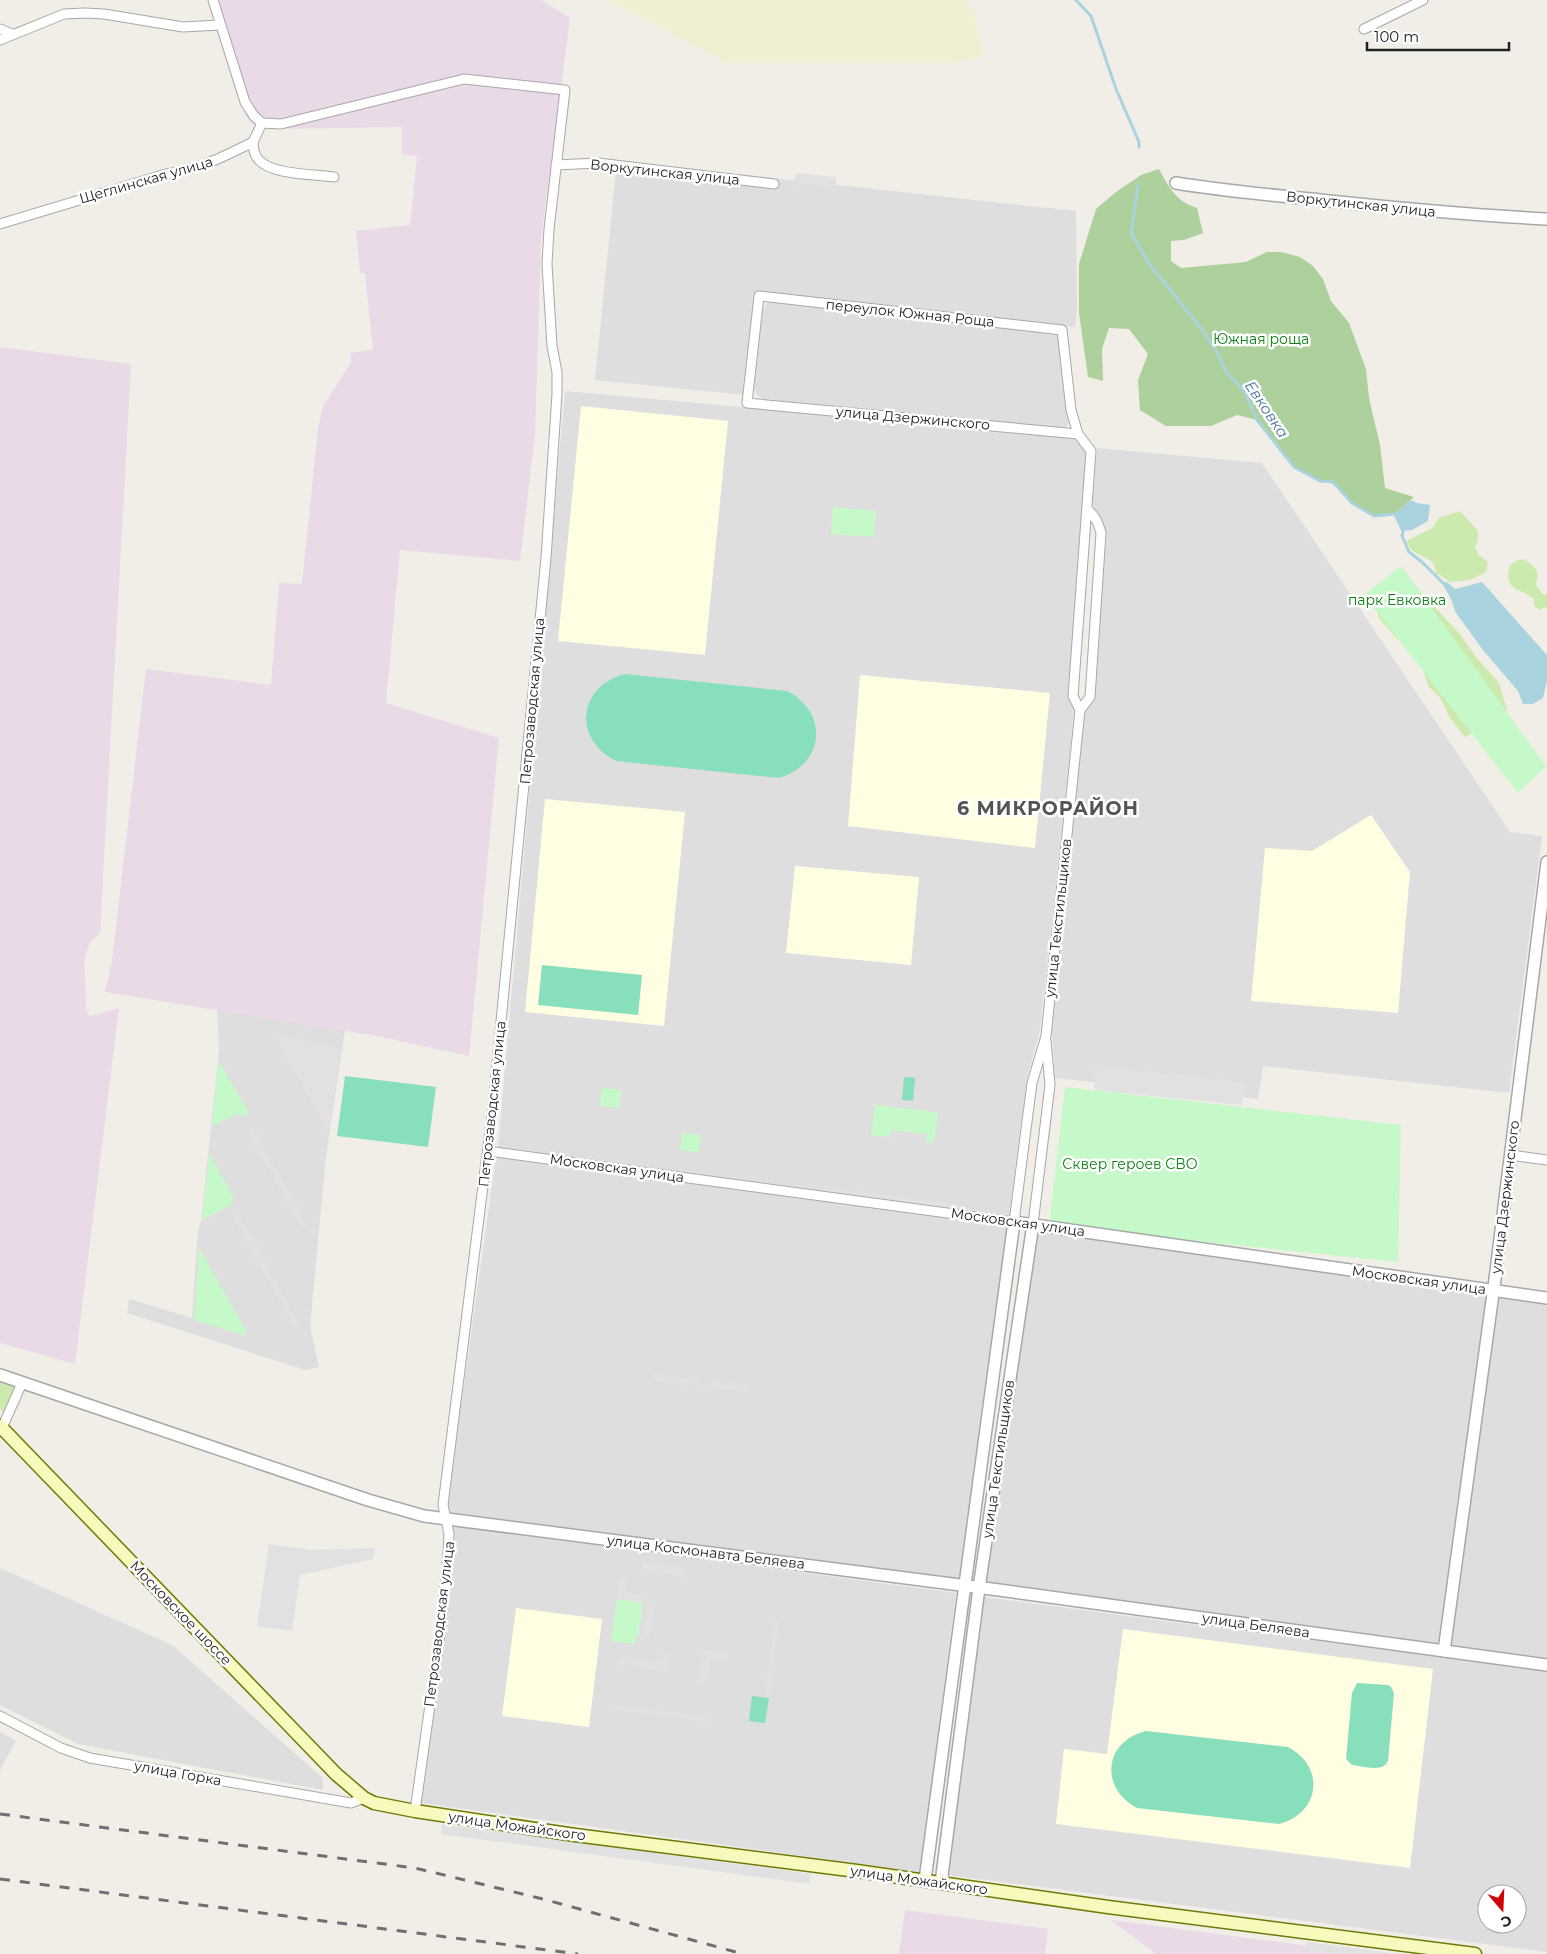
<svg xmlns="http://www.w3.org/2000/svg" width="1547" height="1954" font-family="Montserrat,sans-serif">
<style>
.residential{fill:#dfdede;fill-rule:evenodd}
.industrial{fill:#ead9e7}
.education{fill:#fffee3}
.farmland{fill:#eeefd3}
.grass{fill:#cdeaae}
.forest{fill:#add09d}
.park{fill:#c6f9c9}
.pitch{fill:#87dfbb}
.parking{fill:#e1e1e1}
.water{fill:#a9d3de}
.lines{fill:none;stroke-linecap:round;stroke-linejoin:round}
.stream{stroke:#a9d3de;stroke-width:3}
.minor-casing{stroke:#a8a8a8;stroke-width:11}
.tertiary-casing{stroke:#a8a8a8;stroke-width:14}
.secondary-casing{stroke:#707a06;stroke-width:15}
.minor{stroke:#fff;stroke-width:9}
.tertiary{stroke:#fff;stroke-width:11}
.secondary{stroke:#f8f9bd;stroke-width:12}
.rail{stroke:#6f6f6f;stroke-width:3;stroke-dasharray:10 10;stroke-linecap:butt}
.labels{text-anchor:middle;dominant-baseline:central;stroke-width:5;stroke-linejoin:round;paint-order:stroke}
.street-label{font-size:14px;fill:#212121;stroke:#fff}
.park-label{font-size:14px;fill:#0d8114;stroke:#fff}
.water-label{font-size:15px;font-style:italic;fill:#4776a1;stroke:#fff}
.district-label{font-size:19px;font-weight:bold;letter-spacing:1px;fill:#545454;stroke:#fff}
</style>
<rect width="100%" height="100%" fill="#f1eee7"/>
<g class="residential">
<polygon points="617,161 1076,211 1077,308 1075,327 755,292 745,395 595,380"/>
<polygon points="775,301 1055,333 1059,337 1069,423 1065,428 1062,428 763,399 757,395 752,384 761,313 766,304"/>
<polygon points="565,391 1077,437 1086,451 1068,696 1074,709 1071,741 1040,1030 1027,1078 1009,1215 498,1147"/>
<polygon points="1097,448 1262,463 1510,832 1542,836 1509,1093 1263,1066 1258,1099 1055,1078 1052,1031 1084,711 1095,697 1106,531 1092,503"/>
<polygon points="217,1010 345,1030 326,1157 310,1326 319,1367 305,1370 127,1313 129,1299 192,1318 198,1230 201,1221 219,1050"/>
<polygon points="496,1157 1008,1226 960,1580 446,1512"/>
<polygon points="1037,1230 1487,1295 1438,1645 986,1583"/>
<polygon points="1499,1297 1547,1304 1547,1659 1451,1646"/>
<polygon points="453,1526 956,1593 920,1872 421,1803"/>
<polygon points="0,1568 172,1645 323,1778 323,1790 78,1744 0,1705"/>
<path d="M983 1597 1547 1671V1952L947 1875ZM1487 1894H1517V1924H1487Z"/>
<polygon points="0,1732 16,1741 0,1770"/>
</g>
<g class="industrial">
<polygon points="208,0 541,0 570,18 541,239 535,435 520,561 400,550 386,703 499,738 469,1056 377,1036 105,992 112,961 146,669 271,685 279,583 302,584 318,428 323,407 351,362 350,353 373,350 365,273 360,273 356,231 410,225 417,156 402,154 402,127 268,129 258,127 251,123 245,115 235,87"/>
<polygon points="0,347 131,364 100,932 90,943 84,960 86,1007 89,1016 119,1008 75,1364 0,1343"/>
<polygon points="905,1910 1048,1929 1045,1954 899,1954"/>
<polygon points="1111,1920 1370,1954 1156,1954"/>
</g>
<g class="education">
<polygon points="581,406 728,421 705,655 558,641"/>
<polygon points="860,675 1050,693 1035,848 848,826"/>
<polygon points="545,799 685,812 664,1026 525,1012"/>
<polygon points="1371,815 1410,872 1398,1013 1251,1001 1265,848 1312,851"/>
<polygon points="795,866 919,877 911,965 786,953"/>
<polygon points="516,1608 602,1619 589,1727 502,1716"/>
<polygon points="1123,1629 1433,1669 1410,1868 1056,1824 1064,1749 1107,1754"/>
</g>
<polygon class="farmland" points="606,0 967,0 977,23 983,54 976,59 949,63 727,63"/>
<g class="grass">
<path d="M1460 511 1478 531V540L1475 547 1479 555 1488 562 1486 572 1470 580 1450 582 1439 574 1436 575C1435 555 1424 560 1413 551 1410 549 1408 544 1406 541L1432 528 1439 518Z"/>
<path d="M1524 559C1535 568 1540 568 1536 584L1542 594H1547V610L1545 607 1540 610 1534 606V599C1519 587 1503 591 1510 565L1518 560Z"/>
<polygon points="1401,566 1422,594 1460,634 1476,657 1499,683 1507,710 1489,726 1465,737 1450,718 1440,697 1429,687 1424,673 1438,671 1404,633 1398,640 1378,617 1378,602 1393,584"/>
<polygon points="0,1381 16,1387 4,1413 0,1409"/>
</g>
<path class="forest" d="M1159 169C1168 187 1177 202 1197 208L1203 233 1184 240 1171 241V261L1181 268 1246 262 1267 252H1281L1300 257 1313 266 1323 279 1331 301 1349 323 1366 369 1369 398 1380 445 1385 488 1414 497 1395 514 1374 516 1352 503 1333 482 1320 481 1294 467 1257 420 1237 415 1211 426H1166L1140 410 1138 380 1148 354 1129 329 1109 328 1102 349 1103 381 1088 377 1079 313V264L1096 209 1116 192 1141 175Z"/>
<g class="park">
<polygon points="833,507 876,511 874,537 831,534"/>
<polygon points="1401,566 1546,766 1518,793 1364,595"/>
<polygon points="218,1060 248,1111 246,1117 238,1114 212,1126"/>
<polygon points="1065,1087 1401,1125 1398,1262 1049,1226"/>
<polygon points="602,1088 621,1090 619,1108 600,1106"/>
<polygon points="875,1105 938,1112 934,1143 926,1142 927,1134 891,1130 890,1137 871,1135"/>
<polygon points="682,1133 701,1135 699,1152 680,1150"/>
<polygon points="209,1153 233,1197 231,1205 202,1220"/>
<polygon points="199,1248 246,1331 244,1335 194,1320"/>
<polygon points="617,1599 643,1603 638,1636 636,1636 635,1644 611,1641"/>
</g>
<g class="pitch">
<path d="M625 674 787 691C830 713 824 766 778 778L616 761C572 739 578 686 625 674Z"/>
<polygon points="542,965 642,975 638,1015 538,1005"/>
<polygon points="345,1076 436,1087 428,1147 337,1136"/>
<polygon points="904,1077 915,1078 913,1101 902,1100"/>
<path d="M1357 1683 1388 1685 1391 1687 1394 1693 1388 1761C1383 1773 1363 1766 1352 1765L1346 1759 1352 1693Z"/>
<polygon points="752,1696 769,1698 765,1723 749,1721"/>
<path d="M1146 1731 1288 1747C1326 1767 1320 1813 1279 1824L1137 1808C1099 1788 1104 1741 1146 1731Z"/>
</g>
<g class="parking">
<polygon points="796,173 836,177 835,188 794,184"/>
<polygon points="273,1033 341,1049 329,1133"/>
<polygon points="1096,1066 1244,1082 1242,1105 1094,1090"/>
<polygon points="253,1127 308,1226 302,1229 247,1131"/>
<polygon points="833,1188 963,1205 962,1209 833,1192"/>
<polygon points="239,1214 299,1324 294,1327 233,1217"/>
<polygon points="653,1373 698,1379 697,1386 652,1380"/>
<polygon points="712,1381 749,1385 748,1392 711,1388"/>
<polygon points="269,1544 311,1550 375,1548 373,1559 300,1575 292,1631 257,1626"/>
<polygon points="643,1563 684,1568 683,1577 641,1571"/>
<polygon points="620,1577 627,1578 626,1592 647,1595 646,1603 617,1599"/>
<polygon points="647,1602 655,1603 650,1637 643,1636"/>
<polygon points="775,1621 779,1622 769,1696 765,1695"/>
<polygon points="704,1650 728,1654 727,1661 710,1659 706,1686 699,1685"/>
<polygon points="662,1654 669,1655 667,1671 619,1664 620,1657 661,1663"/>
<polygon points="615,1705 706,1718 706,1721 615,1709"/>
<polygon points="442,1824 811,1874 810,1884 441,1834"/>
<polygon points="1307,1942 1398,1954 1343,1954 1306,1949"/>
</g>
<g class="water">
<polygon points="1411,500 1417,503 1430,505 1428,521 1412,530 1403,531 1395,514"/>
<polygon points="1441,581 1448,583 1455,589 1482,582 1547,655 1547,681 1543,698 1533,704 1523,704 1518,691 1483,650 1456,613 1451,599"/>
</g>
<g class="lines">
<g class="stream">
<polyline points="1076,0 1091,16 1116,89 1139,142 1139,147"/>
<polyline points="1138,186 1131,233 1150,265 1200,327 1217,352 1226,372 1245,392 1257,420 1294,467 1320,481 1333,482 1352,503 1374,516 1395,514 1403,531 1402,536 1409,552 1422,562 1443,583"/>
</g>
<defs>
<g id="minor">
<polyline points="213,0 245,102 254,116 262,123 281,124 464,79 565,90 549,229 547,264 552,346 557,372 557,394 546,558 492,1114 443,1505 449,1534 448,1553 441,1627 415,1811"/>
<polyline points="0,29 12,34"/>
<polyline points="1364,29 1423,0"/>
<polyline points="0,40 64,14 85,13 104,14 183,27 220,25"/>
<polyline points="253,142 262,123"/>
<polyline points="556,165 598,163 774,184"/>
<path d="M0 224 166 174C200 169 223 157 253 142 253 149 254 155 259 160 272 175 314 174 334 177"/>
<path d="M1080 710 1090 697 1101 533C1098 522 1095 516 1087 509"/>
<polyline points="488,1151 1014,1222 1032,1083 1046,1036 1080,710 1073,696 1091,451 1078,434 1071,410 1062,330 759,296 747,403 1078,434"/>
<polyline points="1510,1155 1547,1160"/>
<polyline points="1033,1224 1050,1085 1046,1041"/>
<polyline points="2,1428 22,1383"/>
<polyline points="0,1716 61,1748 90,1758 351,1803 364,1798"/>
</g>
<g id="tertiary">
<path d="M1176 183C1224 191 1272 195 1320 200 1395 208 1471 215 1547 219"/>
<polyline points="0,1375 368,1500 424,1516 999,1590 1547,1665"/>
<polyline points="1444,1651 1495,1279 1547,862"/>
<polyline points="925,1880 1014,1222 1547,1298"/>
<polyline points="941,1883 979,1588 1033,1224"/>
</g>
<polyline id="secondary" points="0,1426 336,1774 364,1798 374,1803 415,1811 575,1835 857,1871 1108,1907 1475,1954"/>
</defs>
<use href="#minor" class="minor-casing"/>
<use href="#tertiary" class="tertiary-casing"/>
<use href="#secondary" class="secondary-casing"/>
<use href="#minor" class="minor"/>
<use href="#tertiary" class="tertiary"/>
<use href="#secondary" class="secondary"/>
<g class="rail">
<polyline points="0,1814 415,1868 543,1899 743,1954"/>
<polyline points="0,1879 578,1954"/>
</g>
</g>
<g class="labels">
<g class="street-label">
<text transform="translate(665 172) rotate(6)">Воркутинская улица</text>
<text transform="translate(146 180) rotate(-16)">Щеглинская улица</text>
<text transform="translate(1361 204) rotate(6)">Воркутинская улица</text>
<text transform="translate(910 313) rotate(6)">переулок Южная Роща</text>
<text transform="translate(913 418) rotate(5)">улица Дзержинского</text>
<text transform="translate(532 701) rotate(-85)">Петрозаводская улица</text>
<text transform="translate(1058 918) rotate(-84)">улица Текстильщиков</text>
<text transform="translate(492 1104) rotate(-84)">Петрозаводская улица</text>
<text transform="translate(617 1168) rotate(8)">Московская улица</text>
<text transform="translate(1505 1197) rotate(-83)">улица Дзержинского</text>
<text transform="translate(1018 1222) rotate(8)">Московская улица</text>
<text transform="translate(1419 1280) rotate(8)">Московская улица</text>
<text transform="translate(998 1459) rotate(-82)">улица Текстильщиков</text>
<text transform="translate(706 1552) rotate(7)">улица Космонавта Беляева</text>
<text transform="translate(181 1613) rotate(46)">Московское шоссе</text>
<text transform="translate(439 1624) rotate(-83)">Петрозаводская улица</text>
<text transform="translate(1256 1625) rotate(8)">улица Беляева</text>
<text transform="translate(178 1773) rotate(10)">улица Горка</text>
<text transform="translate(517 1826) rotate(8)">улица Можайского</text>
<text transform="translate(919 1880) rotate(8)">улица Можайского</text>
</g>
<g class="park-label">
<text x="1261" y="339">Южная роща</text>
<text x="1397" y="600">парк Евковка</text>
<text x="1130" y="1164">Сквер героев СВО</text>
</g>
<g class="water-label">
<text transform="translate(1267 409) rotate(56)">Евковка</text>
</g>
<g class="district-label">
<text x="1048" y="808">6 МИКРОРАЙОН</text>
</g>
</g>
<g transform="translate(1502 1909) rotate(161)"><circle r="24" fill="#ffffff" stroke="#a6a6a6"/>
<path d="M0-4L9 19L0 12L-9 19Z" fill="#d00206"/>
<text y="-8" font-size="14" font-weight="bold" text-anchor="middle" fill="#212121">С</text>
</g>
<path d="M1367 42v8h142v-8" fill="none" stroke="#212121" stroke-width="2.5"/>
<text x="1374" y="42" font-size="15" fill="#212121" stroke="#ffffff" stroke-width="4" paint-order="stroke">100 m</text>
</svg>
